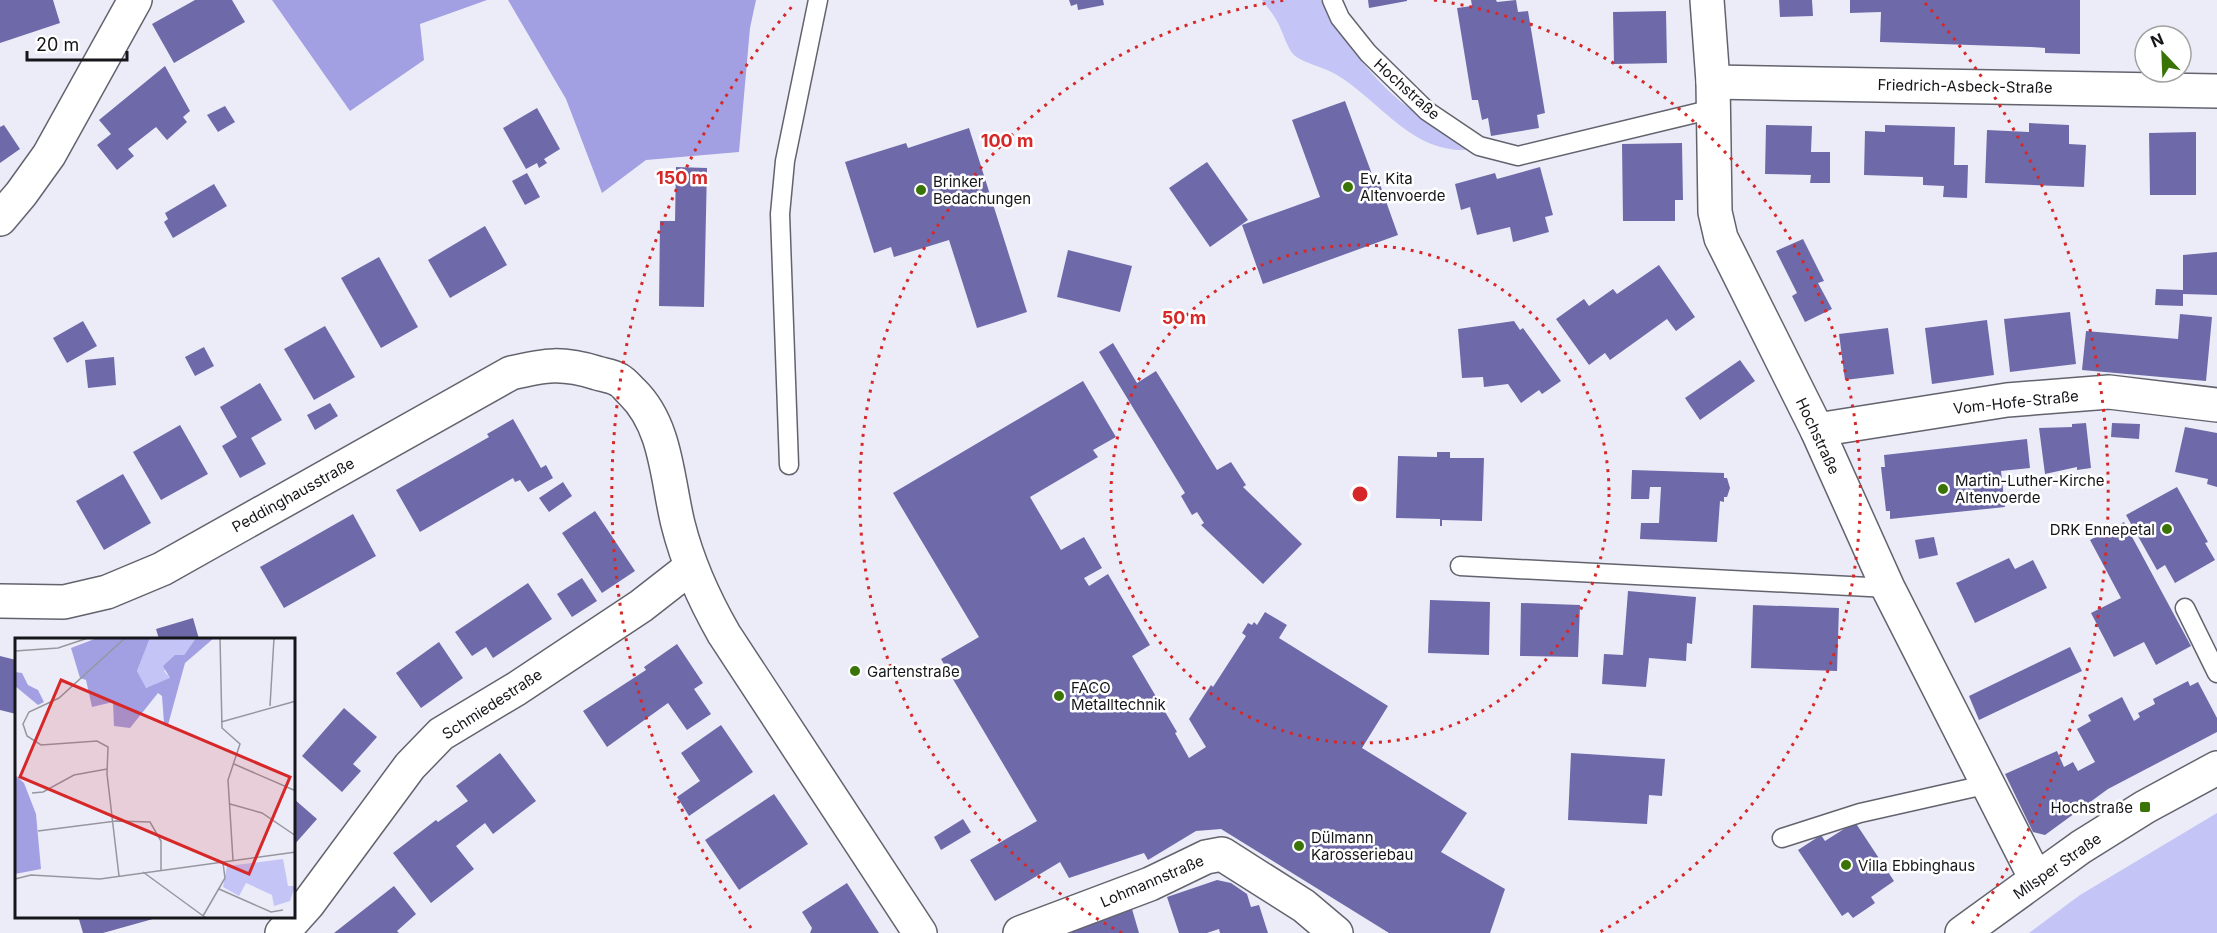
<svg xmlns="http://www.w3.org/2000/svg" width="2217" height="933" font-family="Inter,sans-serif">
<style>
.green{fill:#c4c4f7}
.forest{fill:#a2a0e2}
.building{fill:#6e6aa9}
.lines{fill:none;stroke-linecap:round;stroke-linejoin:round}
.service-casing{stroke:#63636e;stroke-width:21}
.minor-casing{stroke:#63636e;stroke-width:36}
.tertiary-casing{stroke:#63636e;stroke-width:36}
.service{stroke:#fff;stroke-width:18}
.minor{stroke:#fff;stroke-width:33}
.tertiary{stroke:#fff;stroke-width:33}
.ring{fill:none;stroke:#d62828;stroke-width:3;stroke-dasharray:3 6}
.poi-dot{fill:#3a7407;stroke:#fff;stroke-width:2}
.labels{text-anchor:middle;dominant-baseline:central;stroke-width:5;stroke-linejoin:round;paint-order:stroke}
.street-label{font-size:15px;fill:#16161a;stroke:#fff}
.poi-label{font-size:15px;fill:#16161a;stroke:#fff;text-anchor:start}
.inset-road{fill:none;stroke:#96969f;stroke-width:1.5}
.view{fill:#d62828;fill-opacity:0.15;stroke:#d62828;stroke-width:3}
.inset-edge{fill:none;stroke:#16161a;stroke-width:3}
.centre{fill:#d62828;stroke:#fff;stroke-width:3}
.ring-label{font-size:18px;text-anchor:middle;font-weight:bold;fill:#d62828;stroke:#fff;stroke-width:5;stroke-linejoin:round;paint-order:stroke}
</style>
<rect width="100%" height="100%" fill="#ececf8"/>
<g class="green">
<path d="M1262 0H1321C1339 36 1369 74 1400 101 1421 118 1447 131 1466 150 1411 152 1380 101 1337 75 1326 68 1304 63 1295 56 1287 49 1283 32 1278 23 1274 15 1268 8 1262 0Z"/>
<polygon points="2217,813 2217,933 2029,933 2080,895"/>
</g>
<g class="forest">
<polygon points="272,0 487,0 420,24 424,60 350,111"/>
<polygon points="508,0 756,0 750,28 739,152 646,160 602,193 566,99"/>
</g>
<g class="building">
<polygon points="0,0 53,0 60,23 0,43"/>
<polygon points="195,0 232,0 245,22 174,63 152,24"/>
<polygon points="1069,0 1103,0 1104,5 1078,10 1077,4 1071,6"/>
<polygon points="1368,0 1407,0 1407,1 1369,8"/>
<polygon points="1471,0 1496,0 1497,2 1516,0 1518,12 1528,11 1545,113 1537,115 1539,128 1491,136 1488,118 1482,120 1478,100 1472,100 1457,8 1472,6"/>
<polygon points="1779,0 1812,0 1813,16 1780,17"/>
<polygon points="1850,0 2080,0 2080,54 2045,53 2045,48 2031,47 1880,42 1881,12 1850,13"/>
<polygon points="1666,11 1667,63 1614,64 1613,12"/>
<polygon points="165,66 190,111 183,117 187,122 167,140 156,127 128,149 134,156 117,170 97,145 111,134 99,120"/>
<polygon points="1345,101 1373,177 1377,176 1398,235 1263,284 1242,225 1320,197 1292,120"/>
<polygon points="225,106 235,122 218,132 207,115"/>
<polygon points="537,108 560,149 544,159 547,163 539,168 537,163 526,169 503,128"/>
<polygon points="2029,123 2069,125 2069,144 2086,145 2084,187 1985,183 1987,130 2029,132"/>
<polygon points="4,125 20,149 0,163 0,127"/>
<polygon points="1766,125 1812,126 1811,152 1830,152 1830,183 1810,183 1811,175 1765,174"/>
<polygon points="1885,125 1955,127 1954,165 1968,165 1967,198 1943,197 1944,186 1923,185 1923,177 1864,175 1865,131 1885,132"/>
<polygon points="969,128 1027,312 977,328 949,240 894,257 891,247 874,253 845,162 906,143 908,148"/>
<polygon points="2196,132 2196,195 2150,195 2149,133"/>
<polygon points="1682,143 1683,200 1675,200 1675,221 1623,221 1622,144"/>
<polygon points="1207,162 1248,220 1210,247 1169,188"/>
<polygon points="676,167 707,168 704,307 659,306 660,221 675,221"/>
<polygon points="1540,167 1553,215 1545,217 1549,232 1513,242 1510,227 1477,235 1470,207 1461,210 1455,184 1495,173 1497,179"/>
<polygon points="527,173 540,197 525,205 512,181"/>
<polygon points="214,184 227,206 173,238 164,222 168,219 165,213"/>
<polygon points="485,226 507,265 450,298 428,260"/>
<polygon points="1803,239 1824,281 1818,283 1832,309 1805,322 1792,296 1797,293 1776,251"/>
<polygon points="1068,250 1132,266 1120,312 1057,297"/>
<polygon points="2217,252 2217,295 2183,294 2183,306 2155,305 2156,289 2183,290 2183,255"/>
<polygon points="379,257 418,327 381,348 341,278"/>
<polygon points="1659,265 1695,317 1676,331 1667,319 1610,360 1605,353 1589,365 1556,319 1584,299 1589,306 1613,289 1617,294"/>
<polygon points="2070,312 2076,364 2010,372 2004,319"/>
<polygon points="2180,314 2212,317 2206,381 2082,370 2086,331 2178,339"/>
<polygon points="1987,320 1994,375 1932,384 1925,328"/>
<polygon points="83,321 97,346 67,363 53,338"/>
<polygon points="1514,321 1520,330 1523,328 1561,381 1542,394 1539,390 1521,403 1508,384 1484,387 1483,377 1462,378 1458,329"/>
<polygon points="325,326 355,377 314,400 284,349"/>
<polygon points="1888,328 1894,374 1845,380 1839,334"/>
<polygon points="1113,343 1137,383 1156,371 1217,470 1231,462 1246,485 1243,487 1302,544 1263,584 1201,525 1204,523 1197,512 1192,515 1181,496 1185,493 1099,352"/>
<polygon points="204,347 214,366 195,376 185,357"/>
<polygon points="114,357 116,385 88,388 85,360"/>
<polygon points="1740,360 1755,381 1700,420 1685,398"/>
<polygon points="1083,381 1116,437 1093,450 1098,457 1030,497 1061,550 1084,537 1102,568 1084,578 1089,586 1108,574 1150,645 1132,656 1177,732 1175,733 1189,758 1206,747 1189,719 1211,685 1213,687 1246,636 1242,633 1248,623 1252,625 1254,622 1257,625 1265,612 1287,625 1279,638 1388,706 1362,748 1467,813 1441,852 1505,889 1490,933 1389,933 1221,829 1196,831 1148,860 1144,853 1069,878 1060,862 995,901 970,860 1037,821 941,659 979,637 893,493"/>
<polygon points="260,383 282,420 251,438 266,464 240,478 222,446 237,437 220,407"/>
<polygon points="330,403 338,416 315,430 307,415"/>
<polygon points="513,419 541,468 546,465 553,478 528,492 520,480 515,482 513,478 420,532 396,490 489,437 487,434"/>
<polygon points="2086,423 2091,468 2077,470 2077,467 2045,474 2039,428 2072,427 2072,424"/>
<polygon points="2112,423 2140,424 2139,439 2111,437"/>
<polygon points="180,425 208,474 161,500 133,452"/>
<polygon points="2185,427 2217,433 2217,487 2207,484 2208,479 2175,472"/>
<polygon points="2027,439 2030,468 2001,471 2005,507 1890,519 1890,511 1886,511 1881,467 1885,467 1884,455"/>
<polygon points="1437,452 1450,452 1450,458 1484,458 1482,521 1442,520 1442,526 1440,526 1440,519 1396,518 1398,456 1437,457"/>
<polygon points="1632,470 1724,473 1724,478 1727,478 1730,488 1727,497 1724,497 1724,502 1720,501 1717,542 1640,539 1641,523 1659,523 1661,487 1650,487 1649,499 1631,499"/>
<polygon points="123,474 151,523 104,550 76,501"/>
<polygon points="563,482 572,496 549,512 539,498"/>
<polygon points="2177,487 2208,542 2205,543 2215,560 2175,583 2165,565 2157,570 2126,515"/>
<polygon points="595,511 635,571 602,593 562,533"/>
<polygon points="353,514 376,556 284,608 260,567"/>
<polygon points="2124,522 2191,646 2156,665 2144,642 2114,657 2091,613 2121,598 2090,540"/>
<polygon points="1934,537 1938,555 1919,559 1915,540"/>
<polygon points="2009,558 2015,569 2033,560 2047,588 1975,623 1956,583"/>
<polygon points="582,578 597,601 572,617 557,594"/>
<polygon points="528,583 552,619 493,658 486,647 472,656 455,632"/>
<polygon points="1628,591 1696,597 1692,644 1687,643 1686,661 1649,658 1646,687 1602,684 1604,654 1623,655"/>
<polygon points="1430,600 1490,602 1489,655 1428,653"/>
<polygon points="1521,603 1580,605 1578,657 1520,656"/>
<polygon points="1753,605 1839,608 1837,671 1751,668"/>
<polygon points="193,618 199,639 159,639 156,629"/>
<polygon points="439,642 463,678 421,708 396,673"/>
<polygon points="677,644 703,683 694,689 711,714 687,730 668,703 607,747 583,711 646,670 644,667"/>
<polygon points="2070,647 2082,671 1979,720 1969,696"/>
<polygon points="0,656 16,660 16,714 0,710"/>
<polygon points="2188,681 2190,686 2198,682 2217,718 2217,732 2108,789 2045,835 2033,832 2005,774 2057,751 2064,767 2073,762 2078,771 2095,762 2077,729 2091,721 2088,715 2122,697 2134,721 2140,717 2138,713 2155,704 2153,699"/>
<polygon points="344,708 377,737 353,764 361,771 342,792 302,756"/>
<polygon points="721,725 753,772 689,816 677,797 700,781 681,753"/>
<polygon points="500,753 536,801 493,834 485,823 456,846 474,869 431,903 393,853 436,820 438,822 468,801 456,786"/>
<polygon points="1571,753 1665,759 1662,796 1649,795 1647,824 1568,820"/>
<polygon points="774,794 808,844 739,890 705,840"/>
<polygon points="294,799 317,819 294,845"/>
<polygon points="963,819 971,832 941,850 934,837"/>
<polygon points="1855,822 1894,881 1871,897 1875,903 1853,918 1848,912 1842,916 1798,850 1821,835 1825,841"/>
<polygon points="1217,880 1231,883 1247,894 1251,907 1259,905 1268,933 1220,933 1219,929 1207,933 1179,933 1167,897"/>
<polygon points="847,883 879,933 810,933 812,928 802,912"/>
<polygon points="394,886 416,914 397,931 399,933 334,933"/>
<polygon points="1132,909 1139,933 1072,933 1071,930"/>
<polygon points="78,916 160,916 160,917 103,933 83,933"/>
</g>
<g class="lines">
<defs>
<g id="service">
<polyline points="1332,0 1340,18 1368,53 1427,111 1479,146 1518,156 1713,109"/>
<polyline points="789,465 780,214 785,161 818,0"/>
<polyline points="1460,566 1888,588"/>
<polyline points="2185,608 2217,673"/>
<polyline points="1782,838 1860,813 1989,784"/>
</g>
<g id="minor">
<polyline points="1707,0 1713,82 1715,212 1721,238 1817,430 1888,588 2036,879"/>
<polyline points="1713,82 2217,91"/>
<polyline points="0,219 21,194 49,155 135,0"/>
<polyline points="1817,430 2007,400 2109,392 2217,405"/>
<path d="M0 601 64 602 107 592 162 569 511 373C546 365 561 362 597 373 603 375 612 376 619 380 623 382 628 388 632 392 667 426 667 480 678 524 688 564 704 599 724 634L920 933"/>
<polyline points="282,933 308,904 410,766 441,734 516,689 641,606 691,567"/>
<polyline points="1020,933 1150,884 1206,857 1222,854 1304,906 1336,933"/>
</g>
<polyline id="tertiary" points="1962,933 2081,847 2145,807 2217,768"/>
</defs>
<use href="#service" class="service-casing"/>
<use href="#minor" class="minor-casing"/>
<use href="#tertiary" class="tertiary-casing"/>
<use href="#service" class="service"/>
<use href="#minor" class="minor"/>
<use href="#tertiary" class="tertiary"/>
</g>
<g class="ring">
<circle cx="1360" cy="494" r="249"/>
<path d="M1122 933A499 499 0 0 1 1286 0M1434 0A499 499 0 0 1 1598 933"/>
<path d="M751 928A748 748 0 0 1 795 3M1925 3A748 748 0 0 1 1969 928"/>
</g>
<g class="poi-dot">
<circle cx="1348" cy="187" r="6"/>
<circle cx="921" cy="190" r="6"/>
<circle cx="1943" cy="489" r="6"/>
<circle cx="2167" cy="529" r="6"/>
<circle cx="855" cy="671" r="6"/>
<circle cx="1059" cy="696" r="6"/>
<rect x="2139" y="801" width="12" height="12" rx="3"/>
<circle cx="1299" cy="846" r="6"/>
<circle cx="1846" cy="865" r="6"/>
</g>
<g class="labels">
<g class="street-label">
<text transform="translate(1965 86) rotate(1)">Friedrich-Asbeck-Straße</text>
<text transform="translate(1407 89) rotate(42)">Hochstraße</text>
<text transform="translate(2016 402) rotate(-6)">Vom-Hofe-Straße</text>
<text transform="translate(1818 436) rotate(65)">Hochstraße</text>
<text transform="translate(293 495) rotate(-29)">Peddinghausstraße</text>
<text transform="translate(492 704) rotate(-33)">Schmiedestraße</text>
<text transform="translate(2057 866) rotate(-35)">Milsper Straße</text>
<text transform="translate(1152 881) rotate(-23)">Lohmannstraße</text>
</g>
<g class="poi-label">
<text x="1360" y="178">Ev. Kita<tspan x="1360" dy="17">Altenvoerde</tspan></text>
<text x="933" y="181">Brinker<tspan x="933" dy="17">Bedachungen</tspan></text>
<text x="1955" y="480">Martin-Luther-Kirche<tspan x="1955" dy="17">Altenvoerde</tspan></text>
<text x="2155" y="529" text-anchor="end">DRK Ennepetal</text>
<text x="867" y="671">Gartenstraße</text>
<text x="1071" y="687">FACO<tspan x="1071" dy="17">Metalltechnik</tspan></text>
<text x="2133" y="807" text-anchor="end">Hochstraße</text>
<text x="1311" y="837">Dülmann<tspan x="1311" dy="17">Karosseriebau</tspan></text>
<text x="1858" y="865">Villa Ebbinghaus</text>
</g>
</g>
<g transform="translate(15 638)">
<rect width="280" height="280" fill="#ececf8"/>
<path d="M135 0H181L169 17 149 33 155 40 147 46 130 50 122 33ZM268 221 273 248H280L275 263 259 268 257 257 231 245 224 258 208 249 212 228Z" fill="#c4c4f7"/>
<path d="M82 0H135L122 33 131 50 155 40 148 28 160 17H169L181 0H199L170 25 153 87 149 85 147 58 143 55 115 90 99 88 98 64 77 69 71 42 65 40 56 10ZM0 34 7 35 13 47 23 52 29 64 23 67 0 48ZM0 137 9 145 21 176 26 231 0 236Z" fill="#a2a0e2"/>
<path class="inset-road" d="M205 0 207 90 225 106 213 142 218 222M0 13 43 10 73 0M255 68 259 0M206 84 281 63M219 126 281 153M17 155 28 154 59 137 92 131M215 166 247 175 281 198M23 193 101 183 135 184 146 203V233M128 234 191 280M104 238 92 136 93 109 82 103 26 107 12 98 8 86 14 74 44 60 110 0M0 241 16 237 85 241 281 214M204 251 256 274 268 272M188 278 210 240 208 225"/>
<path class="view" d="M46 42 275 139 234 236 5 139Z"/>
<rect width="280" height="280" class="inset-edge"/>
</g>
<circle cx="1360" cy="494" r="9" class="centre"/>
<g class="ring-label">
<text x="1007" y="147">100 m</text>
<text x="682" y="184">150 m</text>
<text x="1184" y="324">50 m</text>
</g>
<g transform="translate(2163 54) rotate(337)"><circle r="28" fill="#ffffff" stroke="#a2a2a3" stroke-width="1.5"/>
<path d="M0-4.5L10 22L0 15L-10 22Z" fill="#3a7407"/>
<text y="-9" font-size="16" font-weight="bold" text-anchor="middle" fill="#16161a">N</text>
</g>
<path d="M27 51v9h100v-9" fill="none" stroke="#16161a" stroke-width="3"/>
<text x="36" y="51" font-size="18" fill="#16161a" stroke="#ffffff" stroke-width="4.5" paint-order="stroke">20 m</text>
</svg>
